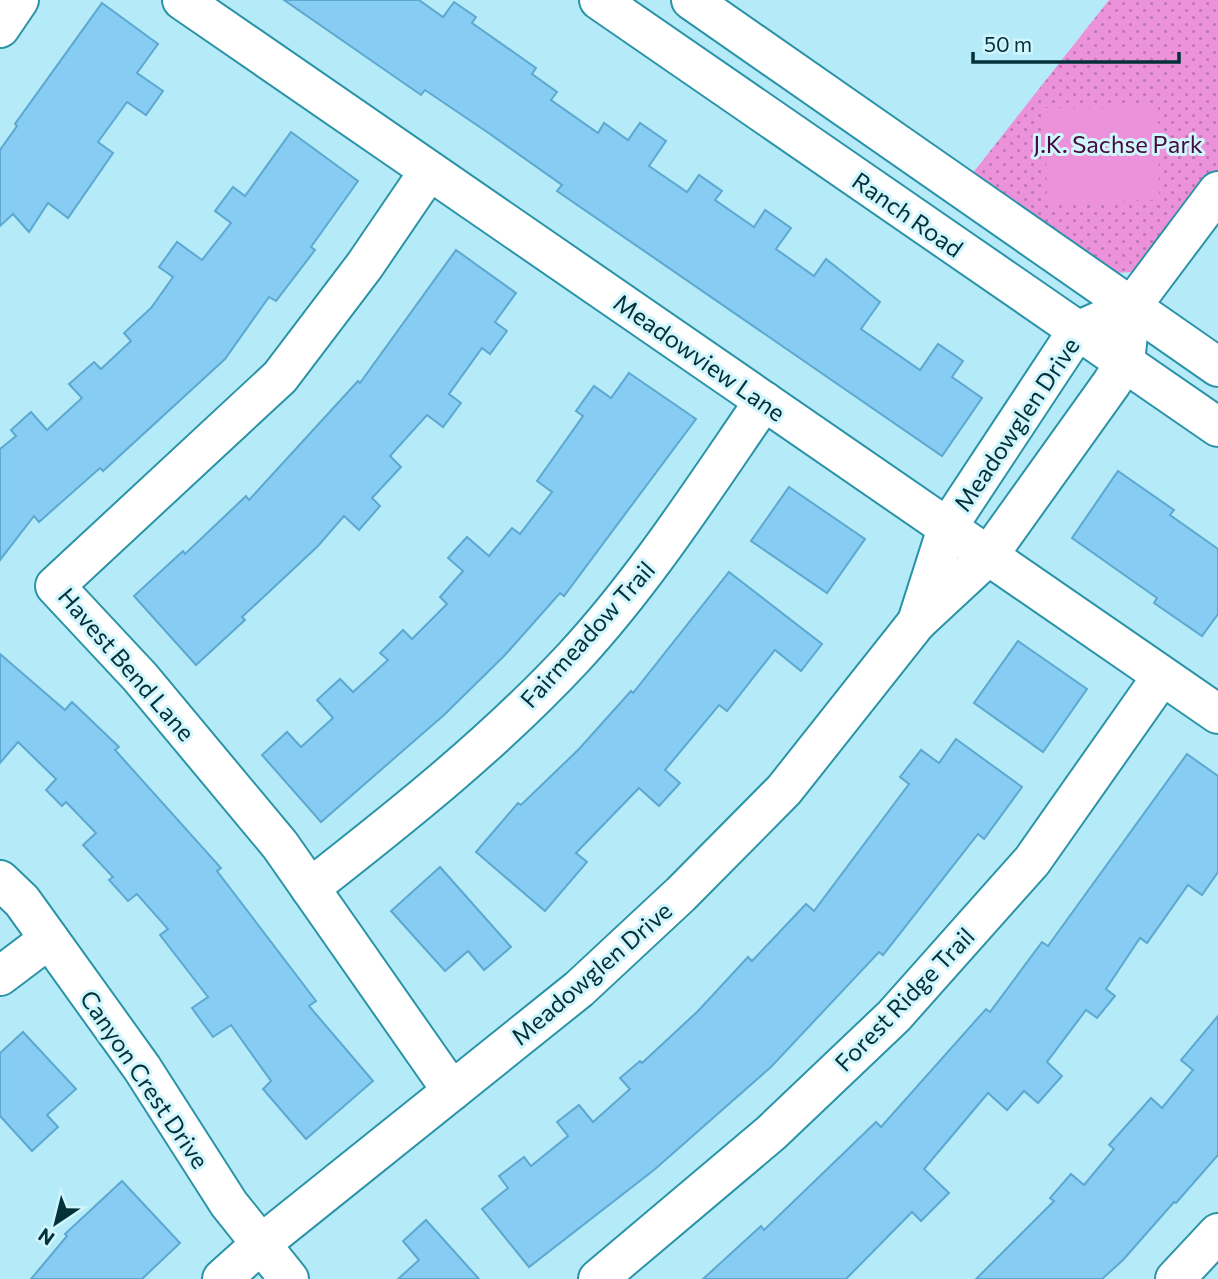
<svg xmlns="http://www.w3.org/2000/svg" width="1218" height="1279" font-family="Commissioner,sans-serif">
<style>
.park{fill:url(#park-dots)}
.pitch{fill:#ec92db}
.building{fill:#86ccf3;stroke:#5ca8d0;stroke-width:2}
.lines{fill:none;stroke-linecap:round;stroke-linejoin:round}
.minor-casing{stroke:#2b93a8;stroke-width:42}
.major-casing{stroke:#2b93a8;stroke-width:42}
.minor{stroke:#fff;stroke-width:38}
.major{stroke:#fff;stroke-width:38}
.labels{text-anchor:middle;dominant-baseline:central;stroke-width:6;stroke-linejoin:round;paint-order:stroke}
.park-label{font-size:24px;fill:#460b3e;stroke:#d1f5fd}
.street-label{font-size:24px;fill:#033139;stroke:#d1f5fd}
</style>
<defs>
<pattern id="park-dots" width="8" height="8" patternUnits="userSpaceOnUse" patternTransform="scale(1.75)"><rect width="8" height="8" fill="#ec92db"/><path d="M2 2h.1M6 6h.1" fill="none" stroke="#bd78b3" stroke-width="1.8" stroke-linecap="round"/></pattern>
</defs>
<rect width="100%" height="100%" fill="#b5ebf8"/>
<polygon class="park" points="1109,0 1218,0 1218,171 1145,264 1134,272 1112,273 972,174"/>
<polygon class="pitch" points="1158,107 1159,200 1047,202 1045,108"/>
<g class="building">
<polygon points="284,0 419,0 443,17 454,2 476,17 472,23 536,68 532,74 557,92 551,100 598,133 604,123 628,140 640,123 666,141 649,166 687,192 699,175 722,191 715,200 754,227 765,210 791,228 776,249 814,276 826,259 880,302 861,329 920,370 938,344 963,361 952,377 982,398 942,456 557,191 562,185 490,134 425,90 421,95"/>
<polygon points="102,3 158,44 137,73 163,91 146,115 127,102 98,142 113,153 68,218 48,203 29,232 13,214 0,226 0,150 17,126 15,124"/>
<polygon points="291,132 358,181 311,247 315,250 276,301 269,297 225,359 103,471 100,468 39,522 34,516 0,560 0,449 16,436 11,430 31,412 47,430 82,398 69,384 94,362 101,369 131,341 124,333 151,308 173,277 159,267 177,242 202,260 231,223 215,211 233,187 245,196"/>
<polygon points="456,250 516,293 495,322 507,331 490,354 482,348 449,394 461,403 443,427 427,415 390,456 401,467 372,498 380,506 359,530 344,516 318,546 242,617 245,620 196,665 134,596 183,551 185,554 246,496 249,500 358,381 360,383"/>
<polygon points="629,373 696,419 564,596 560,593 505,655 444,715 321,822 262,755 287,732 301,747 333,718 317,700 340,679 353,692 388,660 380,653 403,630 412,639 447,604 440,597 463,571 448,558 467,537 489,556 512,528 520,534 552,492 537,481 583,416 576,411 594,386 611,398"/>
<polygon points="1118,471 1174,510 1170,515 1218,549 1218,614 1202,636 1154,603 1157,598 1072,538"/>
<polygon points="789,487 865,539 827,593 751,541"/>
<polygon points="729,572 822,644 801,671 775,650 727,711 719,705 665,770 680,783 659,806 639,788 576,853 587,862 545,911 476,852 518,803 521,805 579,749 631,691 633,693"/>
<polygon points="1018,641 1087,689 1043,752 974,703"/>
<polygon points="0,654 65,710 72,702 119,747 115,750 221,868 217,871 316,1001 309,1006 373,1081 306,1139 263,1089 271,1081 231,1025 213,1037 192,1008 208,997 160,935 168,929 137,894 128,901 109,880 113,877 83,845 96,833 66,802 62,806 46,790 56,779 18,742 0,763"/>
<polygon points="956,739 1022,787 984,839 978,834 883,955 879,952 771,1067 654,1170 529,1267 482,1209 508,1188 499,1176 524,1157 531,1166 568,1136 557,1122 579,1105 593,1122 630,1089 620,1078 640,1061 642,1063 698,1011 748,957 752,961 806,904 814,911 909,784 900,777 921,750 939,763"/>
<polygon points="1187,754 1218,776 1218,872 1202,895 1188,885 1147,943 1140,938 1106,989 1115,996 1097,1018 1086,1010 1047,1062 1062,1076 1038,1103 1024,1091 1007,1110 988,1093 924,1169 949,1193 921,1221 912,1212 846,1279 703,1279 761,1226 764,1230 876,1122 881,1127 986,1009 990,1012 1042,942 1048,946"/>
<polygon points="440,867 511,947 484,970 468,951 445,971 391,911"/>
<polygon points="1218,1016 1218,1155 1176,1203 1174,1202 1123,1260 1102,1279 976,1279 1054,1201 1050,1198 1071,1174 1084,1185 1114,1149 1109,1145 1151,1098 1162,1108 1193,1070 1181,1060"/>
<polygon points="23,1032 76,1089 47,1115 58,1127 32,1151 0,1116 0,1053"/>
<polygon points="122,1181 180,1243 142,1279 31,1279 67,1236 65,1234"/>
<polygon points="426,1220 479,1279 398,1279 419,1260 403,1241"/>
</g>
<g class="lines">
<defs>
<g id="minor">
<polyline points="182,0 1218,714"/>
<polyline points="0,28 19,0"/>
<polyline points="429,171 365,265 280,377 55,586 140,677 280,845 452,1091"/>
<polyline points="1131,307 1125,362 1111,384 988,556 917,622 947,528 1077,331 1131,307 1218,191"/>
<polyline points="0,880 22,901 142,1068 229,1204 289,1279"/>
<path d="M310 888C402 816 494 743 574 657 646 579 704 488 764 401"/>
<polyline points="0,976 49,939"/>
<polyline points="222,1279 261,1244 579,989 681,894 784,790 917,622"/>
<polyline points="598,1279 771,1133 894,1016 1032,861 1162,676"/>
<polyline points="1175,1279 1218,1233"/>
</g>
<g id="major">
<polyline points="599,0 1218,427"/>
<polyline points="691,0 1218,367"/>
</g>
</defs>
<use href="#minor" class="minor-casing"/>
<use href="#major" class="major-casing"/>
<use href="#minor" class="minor"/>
<use href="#major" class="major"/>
</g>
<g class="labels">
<g class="park-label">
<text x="1118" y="143">J.K. Sachse Park</text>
</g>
<g class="street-label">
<text transform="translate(908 214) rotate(35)">Ranch Road</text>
<text transform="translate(700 357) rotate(35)">Meadowview Lane</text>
<text transform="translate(1016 424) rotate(-56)">Meadowglen Drive</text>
<text transform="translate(587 634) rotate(-48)">Fairmeadow Trail</text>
<text transform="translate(127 664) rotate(49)">Havest Bend Lane</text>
<text transform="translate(591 973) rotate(-41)">Meadowglen Drive</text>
<text transform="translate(904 999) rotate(-46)">Forest Ridge Trail</text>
<text transform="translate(145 1079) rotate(56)">Canyon Crest Drive</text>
</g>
</g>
<g transform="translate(56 1223) rotate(215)" stroke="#d1f5fd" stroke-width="5" paint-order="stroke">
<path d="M0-5L12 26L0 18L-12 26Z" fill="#033139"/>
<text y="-10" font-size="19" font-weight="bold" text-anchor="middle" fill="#033139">N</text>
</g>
<path d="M973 52v10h206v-10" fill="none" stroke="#033139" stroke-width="3.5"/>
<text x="984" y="52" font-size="21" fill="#033139" stroke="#d1f5fd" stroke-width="5" paint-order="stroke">50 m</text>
</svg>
